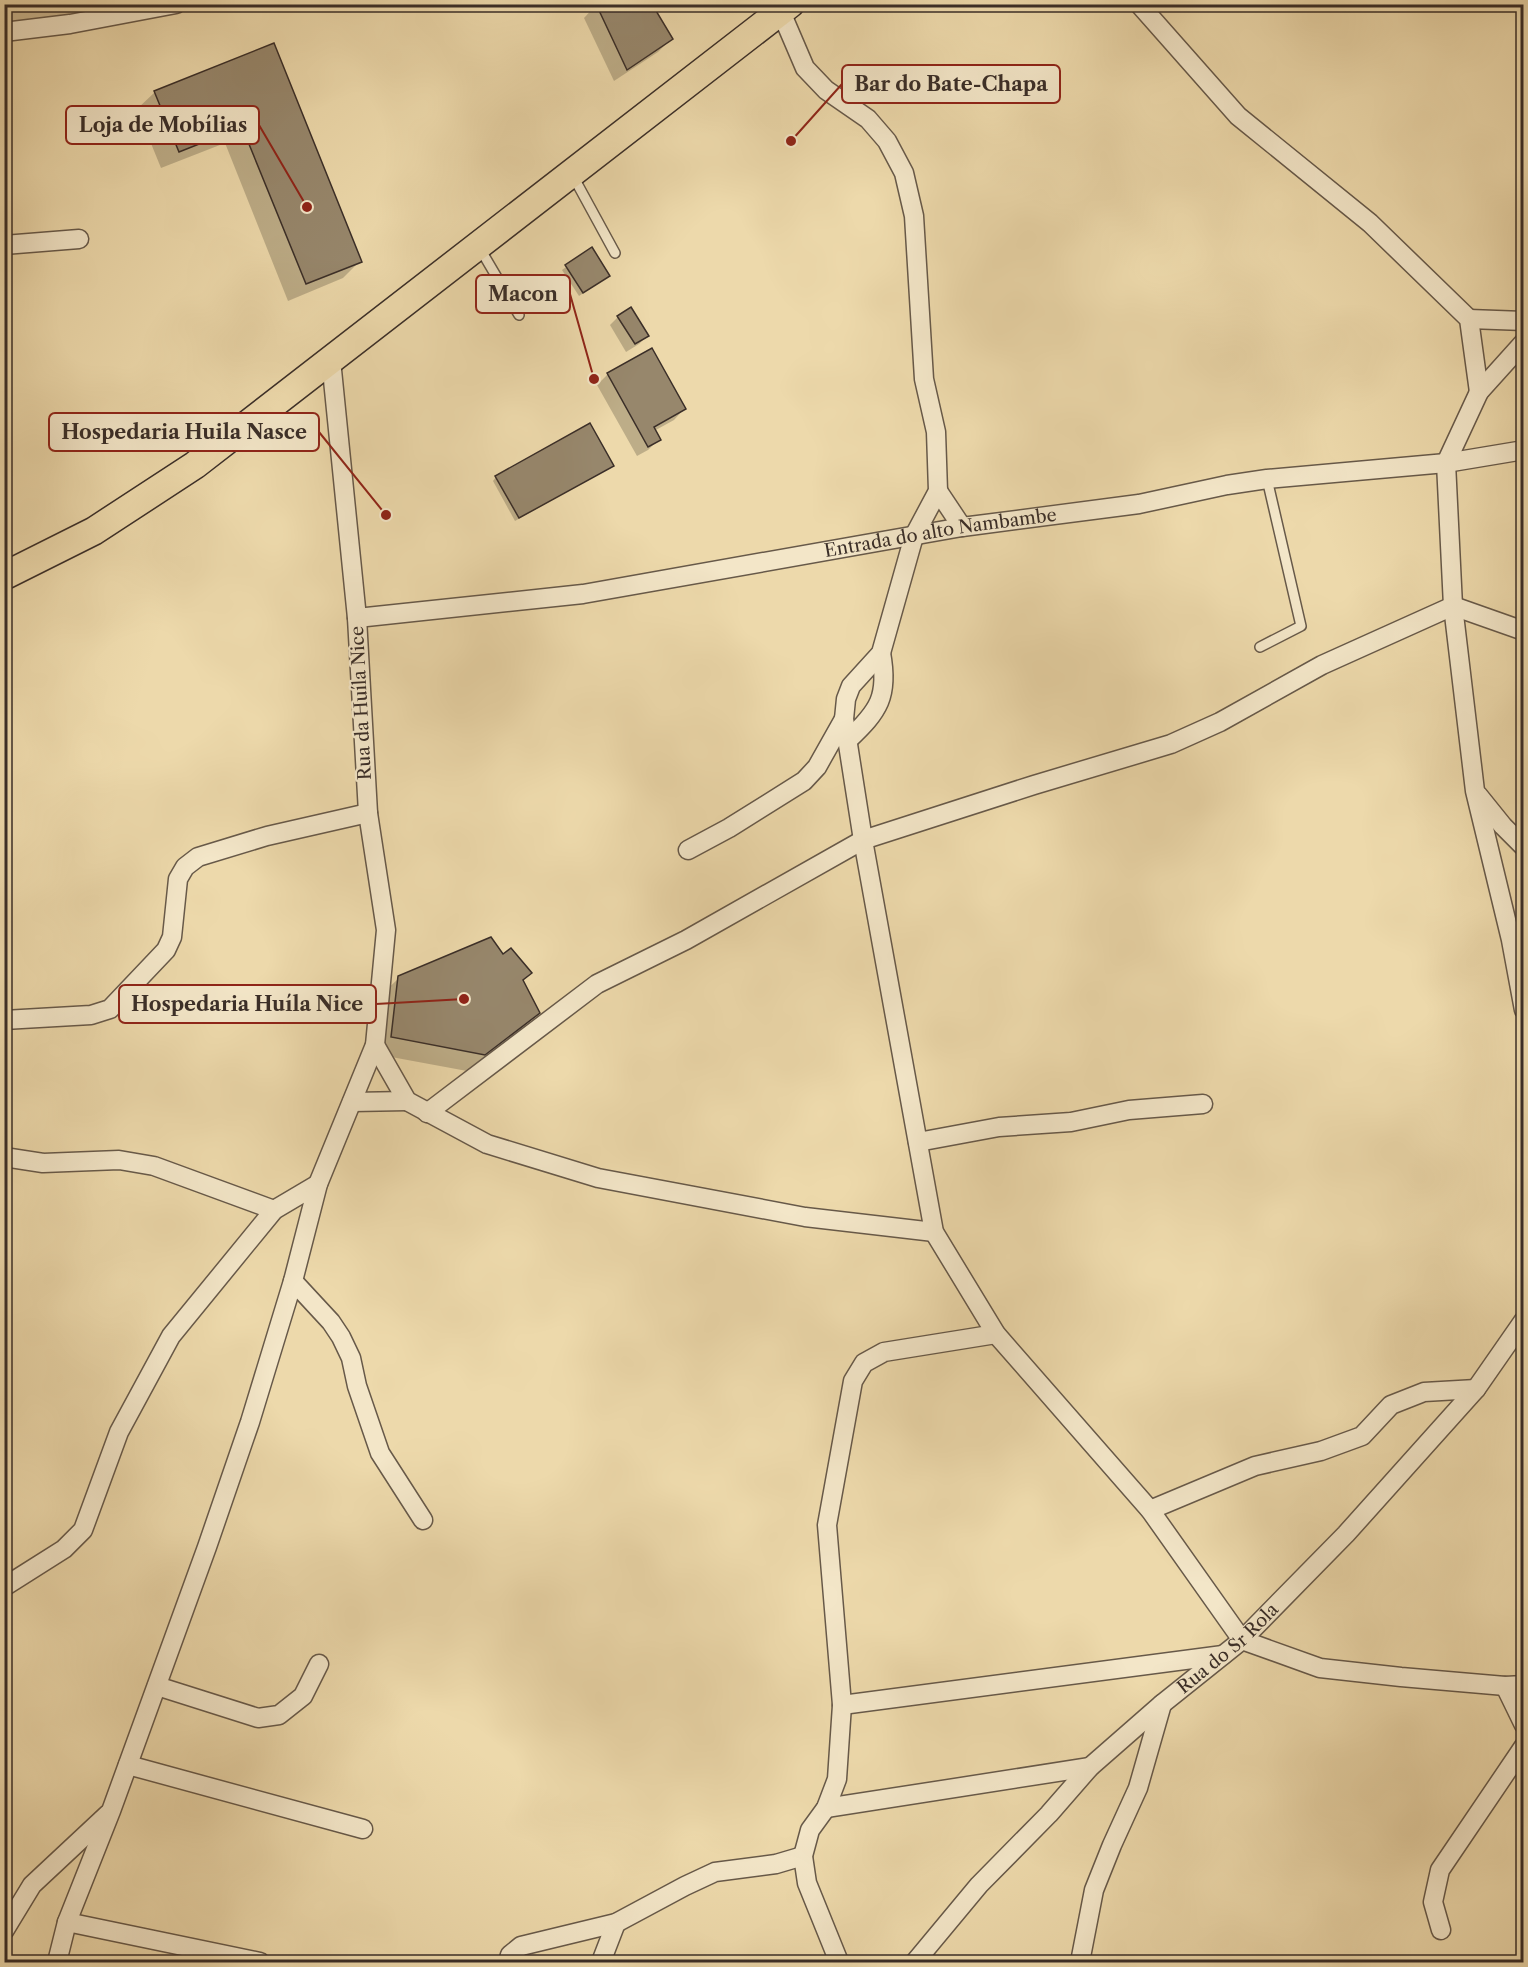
<svg xmlns="http://www.w3.org/2000/svg" width="1528" height="1967" font-family="'Libre Caslon Text',serif">
<style>
.green{fill:#cfbc95;stroke:#84755e;stroke-width:1.5}
.shadow{fill:#0003}
.building{fill:#97876c;stroke:#3a2e28;stroke-width:1.5}
.lines{fill:none;stroke-linecap:round;stroke-linejoin:round}
.lane-casing{stroke:#675949;stroke-width:12}
.street-casing{stroke:#675949;stroke-width:21}
.primary-casing{stroke:#3a2e28;stroke-width:30}
.lane{stroke:#f3e6c8;stroke-width:9}
.street{stroke:#f3e6c8;stroke-width:18}
.primary{stroke:#edd9ab;stroke-width:27}
.labels{text-anchor:middle;dominant-baseline:central;stroke-width:4.5;stroke-linejoin:round;paint-order:stroke}
.street-label{font-size:18px;fill:#3a2e28;stroke:#f3e6c8}
.leader{fill:none;stroke:#8f2418;stroke-width:2}
.callout-dot{fill:#8f2418;stroke:#f3e6c8;stroke-width:2}
.callout{fill:#f3e6c8;stroke:#8f2418;stroke-width:2}
.callout-label{font-size:20px;text-anchor:middle;font-weight:bold;fill:#3a2e28}
</style>
<rect width="100%" height="100%" fill="#edd9ab"/>
<filter id="stains"><feTurbulence type="fractalNoise" baseFrequency=".00333" numOctaves="4"/><feColorMatrix values="0 0 0 0 .2 0 0 0 0 .09 0 0 0 0 .02 0 0 0 .5 -.17"/></filter>
<radialGradient id="worn" r=".72"><stop offset=".6" stop-color="#630" stop-opacity="0"/><stop offset="1" stop-color="#630" stop-opacity=".3"/></radialGradient>
<polygon class="green" points="4,5 176,5 5,32"/>
<g class="shadow">
<polygon points="597,4 671,39 658,52 614,81 584,18"/>
<polygon points="273,45 360,261 343,278 288,301 225,143 161,168 137,109 155,92"/>
<polygon points="592,249 609,276 579,296 562,270"/>
<polygon points="618,317 647,336 639,344 626,352 610,325"/>
<polygon points="651,350 684,409 674,420 654,431 659,439 648,450 637,456 597,385 607,375"/>
<polygon points="612,466 515,521 493,481 496,477"/>
<polygon points="502,956 521,982 538,1013 521,1030 467,1071 375,1054 381,995 399,978"/>
</g>
<g class="building">
<polygon points="596,4 652,4 673,39 627,70"/>
<polygon points="274,43 362,262 306,284 242,127 179,152 154,91"/>
<polygon points="592,247 610,276 583,293 565,265"/>
<polygon points="631,307 649,336 635,344 617,316"/>
<polygon points="652,348 686,409 654,427 661,440 648,447 607,373"/>
<polygon points="590,423 614,466 519,518 495,476"/>
<polygon points="491,937 503,954 511,948 532,973 523,980 540,1013 485,1055 391,1037 398,976"/>
</g>
<g class="lines">
<defs>
<g id="lane">
<polyline points="573,176 615,253"/>
<polyline points="479,247 519,315"/>
<polyline points="1260,647 1301,626 1267,479"/>
</g>
<g id="street">
<polyline points="1139,4 1238,116 1370,223 1469,319 1479,392"/>
<polyline points="781,12 805,68 826,90 868,119 887,141 904,173 914,216 924,379 936,432 938,491 914,536 881,653 851,686 846,699 844,719 863,840 934,1232 996,1334 1150,1510 1242,1640 1320,1668 1401,1677 1505,1686 1524,1685"/>
<polyline points="4,32 70,24 176,4"/>
<polyline points="4,245 79,239"/>
<polyline points="1469,319 1524,321"/>
<polyline points="1524,342 1479,392 1446,463 1453,606 1475,791 1511,940 1524,1010"/>
<polyline points="938,491 962,527"/>
<path id="s1" d="M357 618 583 594 962 527 1139 504 1227 485 1267 479 1446 463 1524 450"/>
<path d="M848 740C879 711 889 696 881 653"/>
<polyline points="1478,795 1503,826 1524,847"/>
<polyline points="688,850 729,828 804,781 817,767 844,719"/>
<polyline points="4,1020 91,1015 110,1009 166,950 172,937 178,879 185,867 198,857 267,836 368,813"/>
<polyline points="375,1045 407,1101 487,1144 598,1178 805,1217 934,1232"/>
<polyline points="352,1102 407,1101"/>
<polyline points="427,1113 597,984 686,940 863,840 1034,785 1171,744 1220,722 1322,665 1453,606 1524,631"/>
<polyline points="918,1142 999,1127 1071,1122 1129,1110 1203,1104"/>
<polyline points="4,1157 43,1163 119,1160 154,1166 274,1210"/>
<polyline points="293,1281 331,1322 341,1337 351,1358 357,1386 380,1453 423,1520"/>
<polyline points="1150,1510 1255,1466 1321,1451 1362,1436 1391,1405 1424,1392 1476,1389"/>
<polyline points="4,1587 64,1549 83,1530 119,1432 171,1336 274,1210 318,1184"/>
<polyline points="157,1686 258,1718 279,1715 303,1696 319,1664"/>
<polyline points="1505,1686 1524,1725"/>
<polyline points="842,1705 1223,1655"/>
<polyline points="128,1765 363,1829"/>
<polyline points="826,1808 1090,1767"/>
<polyline points="67,1922 260,1962"/>
<polyline points="1441,1930 1433,1902 1440,1870 1524,1746"/>
<polyline points="4,1931 32,1885 108,1814"/>
<polyline points="57,1962 67,1922 111,1811 207,1547 250,1422 293,1281 318,1184 375,1045 386,930 368,813 357,618 331,360"/>
<polyline points="508,1962 510,1955 521,1946 616,1923 685,1886 715,1872 776,1864 803,1856"/>
<polyline points="601,1962 616,1923"/>
<polyline points="839,1962 807,1883 803,1856 810,1830 826,1808 837,1779 842,1705 827,1525 853,1381 864,1363 884,1352 996,1334"/>
<path id="s2" d="M915 1962 979 1885 1049 1814 1090 1767 1162 1704 1242 1640 1346 1534 1476 1389 1524 1320"/>
<polyline points="1080,1962 1094,1890 1112,1845 1138,1788 1162,1704"/>
</g>
<polyline id="primary" points="4,576 94,531 195,465 790,4"/>
</defs>
<use href="#lane" class="lane-casing"/>
<use href="#street" class="street-casing"/>
<use href="#primary" class="primary-casing"/>
<use href="#lane" class="lane"/>
<use href="#street" class="street"/>
<use href="#primary" class="primary"/>
</g>
<g class="labels">
<g class="street-label">
<text stroke="none"><textPath href="#s1" startOffset="590">Entrada do alto Nambambe</textPath></text>
<text transform="translate(361 703) rotate(-93)">Rua da Huíla Nice</text>
<text stroke="none"><textPath href="#s2" startOffset="444">Rua do Sr Rola</textPath></text>
</g>
</g>
<path class="leader" d="M791 141L842 84M307 207L259 125M594 379L570 294M386 515L319 432M464 999L376 1004"/>
<g class="callout-dot">
<circle cx="791" cy="141" r="6"/>
<circle cx="307" cy="207" r="6"/>
<circle cx="594" cy="379" r="6"/>
<circle cx="386" cy="515" r="6"/>
<circle cx="464" cy="999" r="6"/>
</g>
<g class="callout">
<rect x="842" y="65" width="218" height="38" rx="6"/>
<rect x="66" y="106" width="193" height="38" rx="6"/>
<rect x="476" y="275" width="94" height="38" rx="6"/>
<rect x="49" y="413" width="270" height="38" rx="6"/>
<rect x="119" y="985" width="257" height="38" rx="6"/>
</g>
<g class="callout-label">
<text x="951" y="91">Bar do Bate-Chapa</text>
<text x="163" y="132">Loja de Mobílias</text>
<text x="523" y="301">Macon</text>
<text x="184" y="439">Hospedaria Huila Nasce</text>
<text x="247" y="1011">Hospedaria Huíla Nice</text>
</g>
<rect width="1528" height="1967" fill="none" stroke="#edd9ab" stroke-width="24"/>
<rect x="6" y="6" width="1516" height="1955" fill="none" stroke="#3a2e28" stroke-width="3"/>
<rect x="12" y="12" width="1504" height="1943" fill="none" stroke="#3a2e28" stroke-width="1.5"/>
<rect width="100%" height="100%" filter="url(#stains)"/>
<rect width="100%" height="100%" fill="url(#worn)"/>
</svg>
